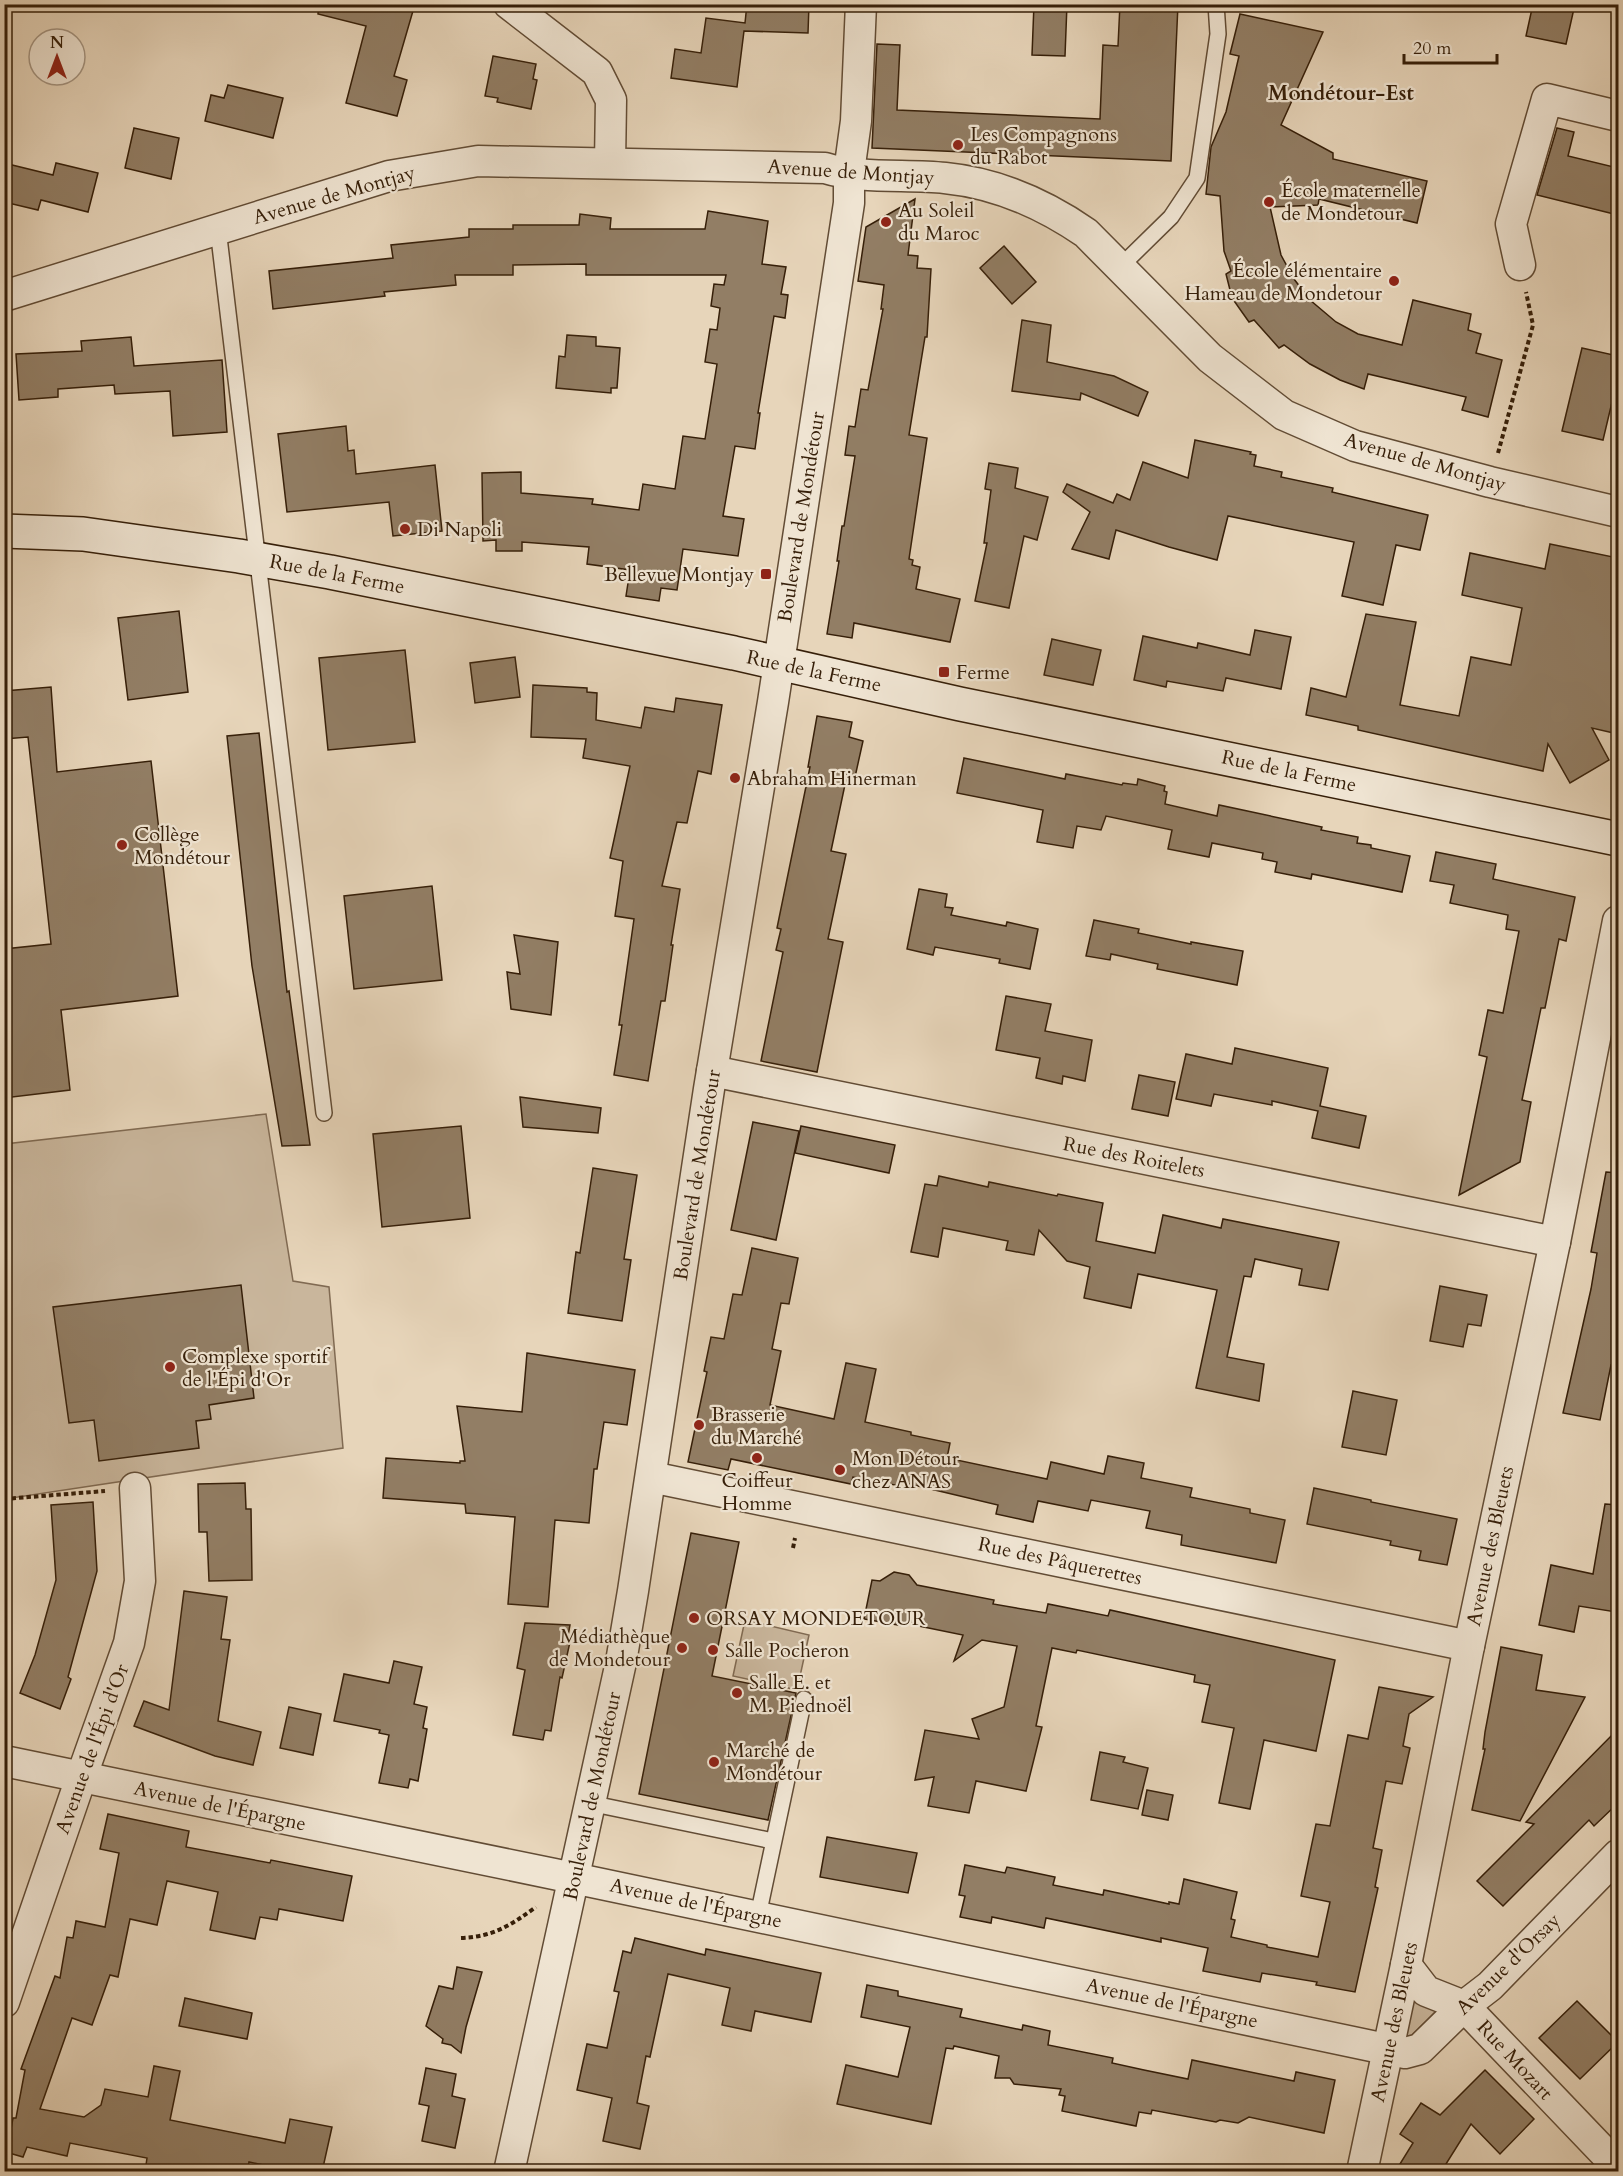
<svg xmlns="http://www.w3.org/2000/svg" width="1623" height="2176" font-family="Cardo,serif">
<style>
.green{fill:#c9b69c;stroke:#806a52;stroke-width:1.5}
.building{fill:#927e65;stroke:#361f09;stroke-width:1.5}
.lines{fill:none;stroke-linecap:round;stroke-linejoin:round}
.lane-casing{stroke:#624c35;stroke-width:18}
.street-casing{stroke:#624c35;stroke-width:33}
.secondary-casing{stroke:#361f09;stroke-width:36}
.path{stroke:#361f09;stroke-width:4;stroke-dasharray:4.5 3;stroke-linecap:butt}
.lane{stroke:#efe4d2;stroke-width:15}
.street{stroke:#efe4d2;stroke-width:30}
.secondary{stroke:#efe4d2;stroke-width:33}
.poi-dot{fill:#8f2418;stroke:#efe4d2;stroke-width:2}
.labels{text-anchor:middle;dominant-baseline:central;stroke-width:4.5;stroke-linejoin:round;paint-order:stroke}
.poi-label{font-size:20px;fill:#361f09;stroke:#efe4d2;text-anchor:start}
.street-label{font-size:20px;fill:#361f09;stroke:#efe4d2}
.neighbourhood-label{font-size:21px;font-weight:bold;fill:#361f09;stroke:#efe4d2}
</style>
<rect width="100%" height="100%" fill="#e7d5ba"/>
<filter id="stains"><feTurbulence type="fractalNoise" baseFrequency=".00333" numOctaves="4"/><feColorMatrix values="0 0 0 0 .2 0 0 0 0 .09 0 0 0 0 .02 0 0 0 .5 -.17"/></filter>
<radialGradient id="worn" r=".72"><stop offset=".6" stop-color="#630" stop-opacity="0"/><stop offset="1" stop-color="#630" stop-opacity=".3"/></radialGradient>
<g class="green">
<polygon points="266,1114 293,1281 329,1287 343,1448 5,1499 5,1144"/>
<polygon points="745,1620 809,1635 797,1690 733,1676"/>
<polygon points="1411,1996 1438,2009 1410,2037 1403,2034"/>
</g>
<g class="building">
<polygon points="319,4 415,4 394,76 407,80 397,116 346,103 366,26 318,14"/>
<polygon points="747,4 809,4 808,33 744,31 737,87 671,78 675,49 701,53 706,18 745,23"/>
<polygon points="1034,4 1067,4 1065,56 1032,55"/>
<polygon points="1120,4 1178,4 1171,161 872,148 877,44 900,45 897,110 1100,119 1103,45 1118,46"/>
<polygon points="1533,4 1575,4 1566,44 1526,36"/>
<polygon points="1240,14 1323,32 1281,125 1333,153 1333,159 1427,181 1417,223 1319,199 1318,205 1270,207 1281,255 1294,279 1310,300 1336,322 1358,334 1402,345 1413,300 1471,314 1468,330 1481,334 1476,353 1502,360 1488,417 1462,410 1466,397 1368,374 1364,389 1340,380 1310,364 1284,345 1279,348 1254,320 1249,322 1232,298 1226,274 1231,271 1224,251 1220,196 1206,194 1211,147 1226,112 1239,56 1230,54"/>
<polygon points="493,56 536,64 533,79 537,80 531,109 497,102 498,98 485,96"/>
<polygon points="228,85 283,98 273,138 205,121 211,95 224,98"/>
<polygon points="134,128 179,138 171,179 125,168"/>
<polygon points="1557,128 1574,132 1568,156 1618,168 1618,215 1537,195"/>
<polygon points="4,163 53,175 56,163 98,173 88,212 41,200 38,210 4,202"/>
<polygon points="915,199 908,255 918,256 917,268 931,269 927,337 925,337 909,435 927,438 909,559 913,560 912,565 920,567 916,589 960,599 950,642 854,623 852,638 827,634 839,561 837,561 842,526 844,526 855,456 845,455 849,426 855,427 861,389 868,390 883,309 881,309 884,285 858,281 866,227"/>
<polygon points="708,211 768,221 762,264 786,267 781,294 788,295 785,318 774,316 758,413 760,413 755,449 735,446 723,516 744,519 738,556 683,549 677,590 661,588 659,601 626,596 630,570 587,564 589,547 522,542 522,551 496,551 496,540 483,541 482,473 521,472 521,493 593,499 592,504 639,510 643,484 675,489 683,436 705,439 717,364 705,362 710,329 717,330 720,308 711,306 714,284 724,285 726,275 586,275 586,264 513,265 513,275 455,275 456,285 384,292 385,296 273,309 269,271 393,258 391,245 469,237 469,229 513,229 513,225 579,225 580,214 611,218 610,229 705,229"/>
<polygon points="1004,246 1036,282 1012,304 980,268"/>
<polygon points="1022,320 1051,325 1047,362 1114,376 1148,392 1138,416 1081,393 1080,400 1012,391"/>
<polygon points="567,335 596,337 596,346 620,348 617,388 611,388 611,393 556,388 559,356 565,357"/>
<polygon points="131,337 134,366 222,360 227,432 173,436 170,391 115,394 114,385 58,389 58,397 19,400 16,354 82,351 81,341"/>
<polygon points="1582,348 1618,356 1618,377 1603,440 1562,431"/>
<polygon points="346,426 348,451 354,450 356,474 435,465 442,531 393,536 389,502 287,512 278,434"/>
<polygon points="1195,440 1251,452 1250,454 1256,455 1254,466 1282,472 1281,477 1333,488 1332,492 1428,515 1420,550 1396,545 1383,605 1342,596 1354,542 1228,516 1217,560 1169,547 1116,530 1109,559 1072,549 1090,512 1063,492 1067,484 1113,503 1117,494 1130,500 1143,462 1188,478"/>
<polygon points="989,463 1018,468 1015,488 1048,497 1037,540 1024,536 1009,608 975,601 987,543 984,543 991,490 985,489"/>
<polygon points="1550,544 1618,558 1618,734 1592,728 1609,760 1570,783 1548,744 1543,771 1358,730 1358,726 1306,715 1311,688 1346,697 1366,614 1416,622 1400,705 1459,716 1471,657 1511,665 1522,608 1462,595 1470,553 1545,569"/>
<polygon points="179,611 188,692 128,700 118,618"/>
<polygon points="1255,630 1291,637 1281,689 1226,678 1223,691 1167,681 1166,687 1134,680 1143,636 1197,648 1198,643 1250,655"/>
<polygon points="1052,639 1101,650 1093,685 1044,675"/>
<polygon points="405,650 415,742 328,750 319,658"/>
<polygon points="515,657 520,697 475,703 470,663"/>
<polygon points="533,685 587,688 587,692 597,693 596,720 641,728 645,707 674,712 676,698 722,705 711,774 698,771 687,823 677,822 662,886 680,889 671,945 673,945 665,1001 661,1001 648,1081 614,1075 622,1025 619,1025 634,919 615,916 623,861 610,858 630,766 583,758 586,739 531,737"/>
<polygon points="51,687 57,772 151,761 178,996 61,1010 70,1090 4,1098 4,949 51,944 28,737 4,739 4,691"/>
<polygon points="817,716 852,722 849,737 863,741 855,777 847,775 831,851 846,854 828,939 843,942 817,1072 761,1061 783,952 776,950 781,929 777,928 810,767 808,767"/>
<polygon points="259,733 287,992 289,991 310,1145 282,1146 252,966 227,736"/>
<polygon points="964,758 1065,779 1066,774 1122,785 1123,783 1137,785 1138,779 1165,786 1164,791 1167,792 1165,804 1217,816 1219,805 1322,827 1321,830 1358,837 1357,843 1371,845 1371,848 1410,856 1402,892 1312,874 1311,879 1275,872 1277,862 1262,859 1263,853 1212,843 1209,857 1168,849 1172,830 1106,816 1101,830 1077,826 1073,848 1037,842 1043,810 957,793"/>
<polygon points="1436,852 1496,864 1493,879 1575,897 1566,941 1559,939 1545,1008 1541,1008 1522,1100 1531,1102 1520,1162 1459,1195 1487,1057 1479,1055 1488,1010 1503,1013 1519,931 1506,929 1508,915 1450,903 1454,885 1430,881"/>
<polygon points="432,886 442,980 354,989 344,896"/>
<polygon points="919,889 947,894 945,907 953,908 951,915 1006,926 1007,922 1038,929 1030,969 999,963 1000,959 935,947 933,955 907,949"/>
<polygon points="1094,920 1139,929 1138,933 1191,944 1191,942 1243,951 1237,985 1157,969 1158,964 1111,954 1110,960 1086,956"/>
<polygon points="514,935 558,942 551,1015 511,1009 507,972 520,974"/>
<polygon points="1006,996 1051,1004 1045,1031 1092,1040 1085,1081 1063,1076 1062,1084 1036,1078 1040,1058 996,1050"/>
<polygon points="1235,1048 1328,1068 1320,1106 1366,1116 1359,1148 1312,1138 1318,1111 1272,1101 1272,1105 1214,1094 1211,1106 1176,1099 1186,1054 1232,1064"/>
<polygon points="1139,1075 1175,1082 1168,1116 1132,1109"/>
<polygon points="520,1097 601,1108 598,1133 523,1127"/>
<polygon points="753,1122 799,1131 776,1240 731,1230"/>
<polygon points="461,1126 470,1218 382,1227 373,1134"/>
<polygon points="801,1126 895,1145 889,1173 795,1153"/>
<polygon points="593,1168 637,1175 624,1259 631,1260 622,1321 568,1313 576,1252 580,1253"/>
<polygon points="1606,1172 1618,1173 1618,1367 1611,1365 1600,1420 1563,1413 1591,1289 1597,1253 1591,1252"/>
<polygon points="939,1176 988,1187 989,1182 1057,1196 1058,1194 1103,1203 1096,1241 1155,1253 1163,1215 1221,1228 1223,1219 1339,1242 1328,1290 1299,1285 1302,1269 1255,1259 1251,1277 1244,1276 1227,1357 1264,1364 1259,1401 1196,1388 1217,1290 1138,1274 1131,1308 1084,1298 1090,1267 1067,1261 1039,1230 1034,1255 1006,1250 1008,1241 943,1228 938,1257 911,1252 925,1184 937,1186"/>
<polygon points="752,1248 798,1258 789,1304 781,1303 772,1349 781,1351 770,1405 834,1419 846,1363 876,1369 865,1422 911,1432 911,1435 950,1443 947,1458 1047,1479 1051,1462 1104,1474 1108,1456 1144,1463 1141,1478 1192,1488 1190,1497 1250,1509 1250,1513 1285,1520 1276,1563 1181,1545 1182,1535 1146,1528 1150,1511 1091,1500 1088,1511 1038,1501 1033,1522 996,1514 998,1505 901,1482 900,1486 853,1477 851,1484 731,1459 728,1470 688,1462 707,1372 704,1371 711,1337 724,1339 733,1294 742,1295"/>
<polygon points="241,1285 254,1398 209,1405 211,1419 196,1421 199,1448 99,1461 94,1420 69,1423 53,1307"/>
<polygon points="1440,1286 1487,1295 1481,1326 1468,1324 1463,1347 1430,1341"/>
<polygon points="527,1353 635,1370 627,1425 604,1422 597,1469 594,1469 589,1523 555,1520 548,1607 508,1604 515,1517 466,1513 465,1504 383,1498 386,1458 460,1463 460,1461 465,1461 457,1406 522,1412"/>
<polygon points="1353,1391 1397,1400 1386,1455 1342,1447"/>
<polygon points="245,1483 246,1509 251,1509 252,1580 209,1581 207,1532 199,1532 198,1484"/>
<polygon points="1314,1488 1371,1500 1371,1502 1457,1519 1447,1565 1419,1560 1421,1551 1390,1545 1391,1541 1307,1524"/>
<polygon points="93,1502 97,1571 68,1677 71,1679 60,1709 20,1693 35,1655 56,1580 51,1505"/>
<polygon points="1605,1504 1618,1505 1618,1593 1616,1612 1579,1606 1574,1632 1539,1625 1551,1565 1593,1574"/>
<polygon points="691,1533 739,1542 712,1676 796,1693 768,1820 639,1794"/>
<polygon points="894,1572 909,1575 917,1585 994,1600 993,1604 1046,1613 1048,1604 1108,1616 1110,1610 1335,1660 1316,1751 1264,1740 1250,1809 1219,1803 1234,1728 1202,1722 1210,1685 1194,1682 1195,1675 1077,1650 1076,1653 1052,1648 1036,1726 1042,1727 1026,1791 976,1781 969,1813 928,1806 934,1777 915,1780 925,1730 979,1739 972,1719 1004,1707 1017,1646 982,1640 954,1661 963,1635 904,1623 904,1626 864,1619 872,1580 880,1581"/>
<polygon points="184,1591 227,1597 221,1639 230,1640 218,1721 261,1732 253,1765 215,1756 134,1726 144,1701 169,1710"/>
<polygon points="525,1623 570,1625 567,1641 570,1642 562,1678 560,1677 551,1731 545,1730 543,1740 513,1735 525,1670 517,1668"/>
<polygon points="1501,1647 1542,1655 1536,1690 1585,1697 1520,1821 1472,1810 1485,1749 1483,1749 1485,1732"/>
<polygon points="394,1661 422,1667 414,1704 427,1707 423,1728 427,1729 418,1781 410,1779 408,1788 379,1783 389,1735 379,1733 380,1730 334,1721 344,1674 389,1683"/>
<polygon points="1379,1687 1433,1697 1409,1714 1403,1746 1410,1748 1402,1784 1386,1781 1373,1848 1382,1850 1375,1887 1378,1888 1355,1992 1316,1985 1317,1982 1262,1973 1260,1982 1203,1971 1208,1948 1161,1938 1161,1942 1046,1918 1044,1928 992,1917 991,1923 960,1917 965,1896 959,1895 965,1865 1005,1873 1007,1867 1055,1877 1053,1885 1103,1895 1104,1890 1169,1904 1169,1902 1179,1904 1184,1879 1237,1892 1231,1919 1235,1920 1231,1937 1267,1945 1267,1947 1318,1957 1330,1902 1301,1896 1316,1824 1330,1826 1348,1735 1368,1739"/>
<polygon points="289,1707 321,1714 313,1755 280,1748"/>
<polygon points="1618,1729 1618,1803 1594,1826 1589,1820 1503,1906 1477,1881 1534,1824 1526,1822"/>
<polygon points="1100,1752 1125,1757 1123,1762 1148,1768 1138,1809 1091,1800"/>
<polygon points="1147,1790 1173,1795 1168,1820 1142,1815"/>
<polygon points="108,1814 189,1831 186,1847 270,1863 271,1860 352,1876 343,1921 279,1909 277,1920 260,1917 255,1939 210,1930 218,1892 167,1881 157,1925 130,1919 118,1977 110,1975 92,2025 72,2018 40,2109 84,2117 101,2105 105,2089 148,2097 154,2066 180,2071 170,2120 285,2143 290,2119 332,2127 322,2172 298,2172 249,2162 247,2172 145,2172 147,2158 70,2143 67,2156 27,2147 23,2157 9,2153 11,2144 8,2144 13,2118 16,2118 25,2070 21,2069 55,1976 60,1978 67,1937 73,1938 76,1921 105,1927 119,1853 100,1849"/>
<polygon points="827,1837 917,1853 908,1893 820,1877"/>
<polygon points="635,1938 705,1955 706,1949 821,1973 811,2022 755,2011 751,2031 722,2025 730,1988 668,1974 650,2057 646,2056 637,2103 649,2106 640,2149 603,2141 612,2098 577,2090 587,2044 607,2048 619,1992 614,1991 623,1951 631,1953"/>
<polygon points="457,1967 482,1972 466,2027 461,2053 451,2045 442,2043 443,2039 426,2026 439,1986 453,1989"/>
<polygon points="867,1985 898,1991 898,1996 962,2009 960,2017 1022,2030 1023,2025 1050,2031 1048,2045 1113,2058 1112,2063 1144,2070 1188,2079 1192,2060 1294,2081 1296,2072 1335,2080 1324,2133 1249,2117 1238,2123 1220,2120 1216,2122 1152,2110 1151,2114 1139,2112 1136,2126 1062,2111 1065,2096 1059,2095 1061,2089 1014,2084 1010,2078 995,2078 999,2056 954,2046 953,2049 946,2048 931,2124 837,2104 846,2065 898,2077 910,2027 861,2017"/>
<polygon points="185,1998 252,2013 247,2039 179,2026"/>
<polygon points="1577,2001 1618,2042 1580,2079 1539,2038"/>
<polygon points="426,2068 456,2074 452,2096 465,2099 455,2148 422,2141 429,2106 419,2104"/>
<polygon points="1485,2070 1534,2119 1500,2154 1471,2124 1441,2172 1395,2172 1413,2143 1400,2134 1421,2103 1440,2115"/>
</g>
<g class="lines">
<defs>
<g id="lane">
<polyline points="218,229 324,1113"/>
<polyline points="1120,267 1171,217 1197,178 1218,34 1216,4"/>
<polyline points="589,1803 773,1841"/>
<polyline points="758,1916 804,1699"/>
</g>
<g id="street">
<polyline points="509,4 597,72 611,100 610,163"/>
<polyline points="1520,265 1511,224 1547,99 1618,116"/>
<path d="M4 296 389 176 478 161 825 168C860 179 907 174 945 178 996 183 1044 204 1086 233L1210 358 1284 415 1355 446 1490 482 1618 512"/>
<polyline points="712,1071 1555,1242"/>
<polyline points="651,1477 1469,1646"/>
<polyline points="4,1761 554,1874 1405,2053 1420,2049 1464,2006 1490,1986 1618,1855"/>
<polyline points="1406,1965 1426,1991 1464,2006 1618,2167"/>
<polyline points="4,2002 81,1778 129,1643 140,1581 135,1488"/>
<polyline points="509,2172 621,1662 633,1591 709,1089 773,702 849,203 849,172 856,121 861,4"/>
<polyline points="1362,2172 1406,1965 1469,1646 1555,1242 1618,921"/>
</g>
<polyline id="secondary" points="4,531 83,534 239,556 330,572 734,653 960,704 1618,839"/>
</defs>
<use href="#lane" class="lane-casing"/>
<use href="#street" class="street-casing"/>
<use href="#secondary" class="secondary-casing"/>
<g class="path">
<polyline points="1498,453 1533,325 1526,292"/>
<polyline points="4,1499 105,1491"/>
<polyline points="793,1548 795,1538"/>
<path d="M461 1938C493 1937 511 1925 536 1907"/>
</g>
<use href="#lane" class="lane"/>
<use href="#street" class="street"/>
<use href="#secondary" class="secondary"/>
</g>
<g class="poi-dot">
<circle cx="958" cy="145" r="6"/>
<circle cx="1269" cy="202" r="6"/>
<circle cx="886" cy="222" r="6"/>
<circle cx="1394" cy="281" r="6"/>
<circle cx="405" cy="529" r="6"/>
<rect x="760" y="568" width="12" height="12" rx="3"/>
<rect x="938" y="666" width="12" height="12" rx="3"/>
<circle cx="735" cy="778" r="6"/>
<circle cx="122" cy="845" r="6"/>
<circle cx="170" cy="1367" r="6"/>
<circle cx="699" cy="1425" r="6"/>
<circle cx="757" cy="1458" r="6"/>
<circle cx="840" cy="1470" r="6"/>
<circle cx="694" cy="1618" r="6"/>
<circle cx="682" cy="1648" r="6"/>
<circle cx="713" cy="1650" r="6"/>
<circle cx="737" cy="1693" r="6"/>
<circle cx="714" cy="1762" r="6"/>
</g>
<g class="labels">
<g class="poi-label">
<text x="970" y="134">Les Compagnons<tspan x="970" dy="23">du Rabot</tspan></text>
<text x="1281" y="190">École maternelle<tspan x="1281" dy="23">de Mondetour</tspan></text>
<text x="898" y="210">Au Soleil<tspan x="898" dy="23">du Maroc</tspan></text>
<text x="1382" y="270" text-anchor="end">École élémentaire<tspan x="1382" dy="23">Hameau de Mondetour</tspan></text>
<text x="417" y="529">Di Napoli</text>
<text x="754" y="574" text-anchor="end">Bellevue Montjay</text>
<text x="956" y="672">Ferme</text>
<text x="747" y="778">Abraham Hinerman</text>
<text x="134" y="834">Collège<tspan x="134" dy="23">Mondétour</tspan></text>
<text x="182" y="1356">Complexe sportif<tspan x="182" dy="23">de l'Épi d'Or</tspan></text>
<text x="711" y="1414">Brasserie<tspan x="711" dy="23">du Marché</tspan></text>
<text x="852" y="1458">Mon Détour<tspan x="852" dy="23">chez ANAS</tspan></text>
<text x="757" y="1480" text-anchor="middle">Coiffeur<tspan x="757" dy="23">Homme</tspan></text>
<text x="706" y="1618">ORSAY MONDETOUR</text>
<text x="670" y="1636" text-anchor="end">Médiathèque<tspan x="670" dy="23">de Mondetour</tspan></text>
<text x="725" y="1650">Salle Pocheron</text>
<text x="749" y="1682">Salle E. et<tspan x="749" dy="23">M. Piednoël</tspan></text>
<text x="726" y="1750">Marché de<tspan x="726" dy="23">Mondétour</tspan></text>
</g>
<g class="street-label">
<text transform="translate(851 172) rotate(4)">Avenue de Montjay</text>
<text transform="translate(334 195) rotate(-16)">Avenue de Montjay</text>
<text transform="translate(1425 462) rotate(16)">Avenue de Montjay</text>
<text transform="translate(801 517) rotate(-81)">Boulevard de Mondétour</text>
<text transform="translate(337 574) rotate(11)">Rue de la Ferme</text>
<text transform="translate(814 671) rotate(12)">Rue de la Ferme</text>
<text transform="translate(1289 771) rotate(12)">Rue de la Ferme</text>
<text transform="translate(1134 1157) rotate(11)">Rue des Roitelets</text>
<text transform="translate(697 1175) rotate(-81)">Boulevard de Mondétour</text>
<text transform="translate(1490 1546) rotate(-78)">Avenue des Bleuets</text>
<text transform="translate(1060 1561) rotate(12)">Rue des Pâquerettes</text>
<text transform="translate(92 1749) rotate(-70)">Avenue de l'Épi d'Or</text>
<text transform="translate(592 1796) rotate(-78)">Boulevard de Mondétour</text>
<text transform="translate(220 1806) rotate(12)">Avenue de l'Épargne</text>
<text transform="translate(696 1903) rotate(12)">Avenue de l'Épargne</text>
<text transform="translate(1508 1964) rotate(-44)">Avenue d'Orsay</text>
<text transform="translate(1172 2003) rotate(12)">Avenue de l'Épargne</text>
<text transform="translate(1394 2022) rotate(-78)">Avenue des Bleuets</text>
<text transform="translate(1515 2060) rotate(47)">Rue Mozart</text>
</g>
<g class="neighbourhood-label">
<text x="1341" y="93">Mondétour-Est</text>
</g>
</g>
<rect width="1623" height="2176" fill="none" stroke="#e7d5ba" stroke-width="24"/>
<rect x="6" y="6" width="1611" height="2164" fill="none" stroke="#361f09" stroke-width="3"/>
<rect x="12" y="12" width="1599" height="2152" fill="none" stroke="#361f09" stroke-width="1.5"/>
<g transform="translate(57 57)"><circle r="28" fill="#efe4d2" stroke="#a59582" stroke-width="1.5"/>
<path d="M0-4.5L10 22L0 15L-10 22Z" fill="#8f2418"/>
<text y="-9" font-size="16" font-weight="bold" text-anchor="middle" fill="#361f09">N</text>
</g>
<path d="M1404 54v9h93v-9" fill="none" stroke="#361f09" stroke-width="3"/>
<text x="1413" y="54" font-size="18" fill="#361f09" stroke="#efe4d2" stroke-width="4.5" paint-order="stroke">20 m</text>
<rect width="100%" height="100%" filter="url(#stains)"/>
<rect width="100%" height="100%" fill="url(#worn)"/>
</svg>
